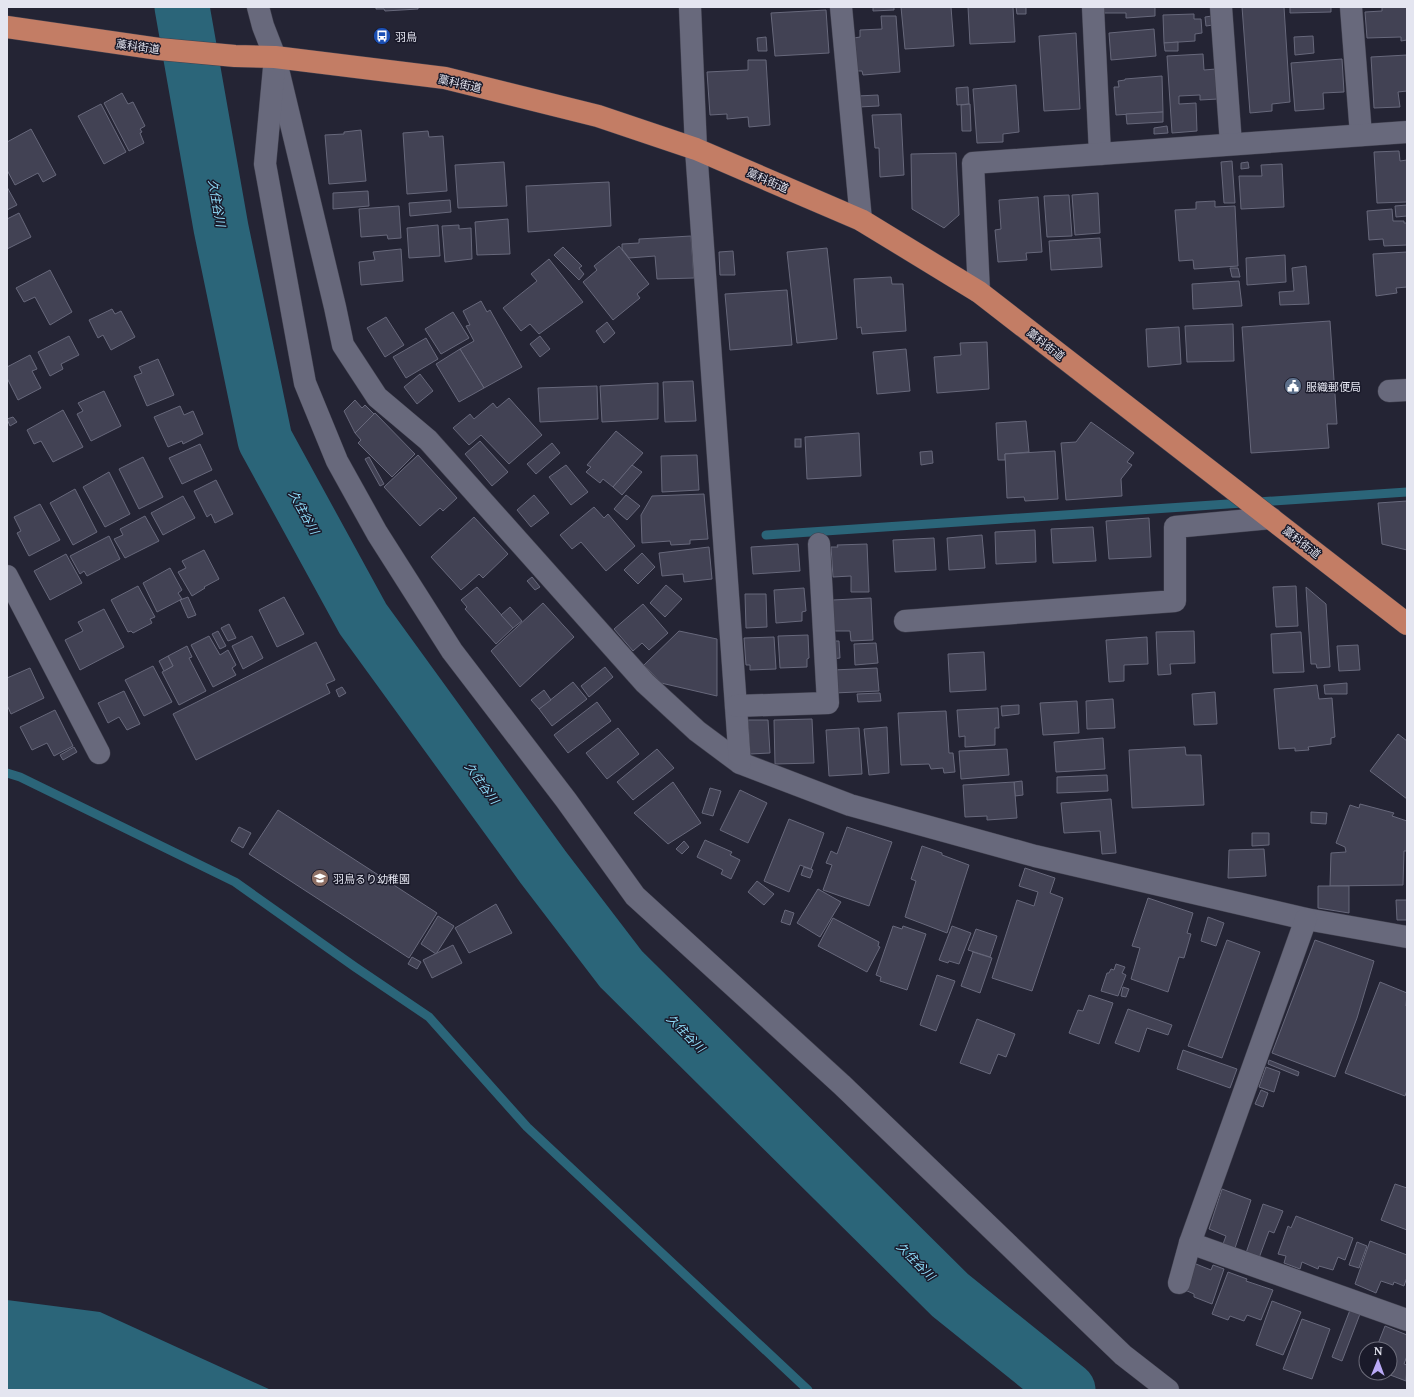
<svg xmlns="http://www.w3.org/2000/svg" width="1414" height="1397" font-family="'Noto Serif','Noto Sans JP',serif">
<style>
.water{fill:#2b6579}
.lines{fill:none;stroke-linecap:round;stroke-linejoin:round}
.stream{stroke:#2b6579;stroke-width:9}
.river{stroke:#2b6579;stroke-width:55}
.building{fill:#424254;stroke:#67687b}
.minor-casing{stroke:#41414f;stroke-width:23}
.highway-casing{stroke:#41414f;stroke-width:23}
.minor{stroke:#68697c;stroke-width:22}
.highway{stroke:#c37d65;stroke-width:22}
.labels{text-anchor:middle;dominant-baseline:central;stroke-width:3;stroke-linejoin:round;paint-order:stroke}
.poi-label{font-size:11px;fill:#e4e5f0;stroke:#1a1a2a;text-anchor:start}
.street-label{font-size:11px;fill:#e4e5f0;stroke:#1a1a2a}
.water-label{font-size:12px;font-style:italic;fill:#8fddfa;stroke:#1a1a2a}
</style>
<rect width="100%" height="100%" fill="#242434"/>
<polygon class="water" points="7,1300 100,1312 271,1390 7,1390"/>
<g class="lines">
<g class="stream">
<polyline points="766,535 1407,492"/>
<polyline points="7,773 20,777 235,882 355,967 429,1017 527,1127 808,1390"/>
</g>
<polyline class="river" points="182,7 221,228 265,440 363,619 543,867 621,969 950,1295 1068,1390"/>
</g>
<g class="building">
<polygon points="376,7 418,7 418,9 385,11 384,9 376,9"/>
<polygon points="873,7 894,7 894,10 873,11"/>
<polygon points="901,7 951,7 954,46 905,49"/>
<polygon points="968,7 1013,7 1015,42 970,44"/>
<polygon points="1016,7 1026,7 1026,14 1017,14"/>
<polygon points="1104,7 1155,7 1155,16 1126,18 1126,13 1104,13"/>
<polygon points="1242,7 1284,7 1290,102 1272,104 1272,111 1250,113"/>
<polygon points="1290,7 1331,7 1331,12 1290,13"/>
<polygon points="1382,7 1407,7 1407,40 1401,41 1401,37 1367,38 1365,12 1382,11"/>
<polygon points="826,10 829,53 775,56 771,13"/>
<polygon points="1194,14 1194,19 1201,19 1202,33 1195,34 1195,41 1164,43 1163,15"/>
<polygon points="881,16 896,16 900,72 863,75 862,71 857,71 854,38 860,37 860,30 882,29"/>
<polygon points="1212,16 1213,25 1206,26 1205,17"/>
<polygon points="1154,29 1156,56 1111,60 1109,33"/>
<polygon points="1076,33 1080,109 1044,111 1039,36"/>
<polygon points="1313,36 1314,53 1295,55 1294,37"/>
<polygon points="766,37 767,51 758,51 757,38"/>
<polygon points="1178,42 1178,51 1165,51 1164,43"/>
<polygon points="1203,54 1204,70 1216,69 1218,99 1200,100 1200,95 1179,96 1179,104 1196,103 1197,131 1172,133 1167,56"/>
<polygon points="1407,55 1407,91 1398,92 1400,107 1374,108 1371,57"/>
<polygon points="1342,59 1344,92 1323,93 1324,109 1295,111 1291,63"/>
<polygon points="748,60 766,60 770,125 749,127 748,117 727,119 727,114 710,115 707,72 748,70"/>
<polygon points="1162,76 1163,112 1116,115 1114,87 1119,87 1118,81 1125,80 1125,79"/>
<polygon points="1016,85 1019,132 1003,134 1003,142 977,143 973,89"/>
<polygon points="968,87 969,104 957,105 956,88"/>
<polygon points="122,93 128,104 133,102 145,126 140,129 142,132 140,133 144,143 129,151 104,103"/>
<polygon points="878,95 879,106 858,107 857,96"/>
<polygon points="101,104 126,152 104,164 78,116"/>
<polygon points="970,104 971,131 962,131 961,105"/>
<polygon points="1163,112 1163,122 1127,124 1126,114"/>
<polygon points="901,114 904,175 880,177 879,148 875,148 872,115"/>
<polygon points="1167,126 1168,133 1154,134 1154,128"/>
<polygon points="31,129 56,175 43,182 38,173 15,185 7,170 7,142"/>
<polygon points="361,130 366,181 329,184 325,135 344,134 344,132"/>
<polygon points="428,131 429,137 443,136 447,191 407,194 403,133"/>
<polygon points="1399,151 1400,161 1407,160 1407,202 1377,203 1374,152"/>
<polygon points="956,153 959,215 944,228 912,209 911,154"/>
<polygon points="1232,161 1235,203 1224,203 1221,162"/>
<polygon points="504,162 507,206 458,208 455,165"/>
<polygon points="1248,162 1249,168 1241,169 1241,163"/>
<polygon points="1282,164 1284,207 1241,209 1239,176 1262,176 1261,165"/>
<polygon points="609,182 611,226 528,232 526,186"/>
<polygon points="7,187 17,205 7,210"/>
<polygon points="368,191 369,206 333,209 333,193"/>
<polygon points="1098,193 1100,233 1075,235 1072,195"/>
<polygon points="1069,195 1072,236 1047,237 1044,196"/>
<polygon points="1038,197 1042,252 1026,253 1027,260 998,262 995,230 1001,229 999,200"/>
<polygon points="450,200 451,212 410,216 409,203"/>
<polygon points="1215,201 1215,207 1235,206 1238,266 1194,269 1193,260 1179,261 1175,210 1196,209 1196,202"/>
<polygon points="1407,205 1407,216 1396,217 1395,206"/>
<polygon points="399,206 401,238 388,239 387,235 361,237 359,209"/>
<polygon points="1392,209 1393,221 1404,221 1404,223 1407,223 1407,245 1384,246 1383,239 1369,240 1367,211"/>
<polygon points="19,213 31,237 7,249 7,219"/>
<polygon points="508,219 510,254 477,255 475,222"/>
<polygon points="438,225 440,256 409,258 407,228"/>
<polygon points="459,225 459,229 471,228 472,259 445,262 442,226"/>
<polygon points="691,236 694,278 657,279 655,256 629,258 622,249 622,244 639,243 639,239"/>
<polygon points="1100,238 1102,267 1051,270 1049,241"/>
<polygon points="619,246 649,284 637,294 640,298 613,320 583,282 597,270 594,266"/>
<polygon points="563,247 582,266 579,268 584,274 579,280 554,255"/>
<polygon points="827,248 837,339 797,343 787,252"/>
<polygon points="401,249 403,281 361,285 359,262 375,260 373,252"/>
<polygon points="733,251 735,275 720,275 719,252"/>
<polygon points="1407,252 1407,287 1396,288 1397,293 1376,296 1373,254"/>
<polygon points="1285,255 1286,282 1247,285 1246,258"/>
<polygon points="549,259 583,302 539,334 530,324 521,331 503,308 537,281 531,274"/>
<polygon points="1306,266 1309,304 1280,305 1279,292 1294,291 1292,268"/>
<polygon points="1230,268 1238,268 1240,277 1232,277"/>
<polygon points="50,270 72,312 50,325 35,297 24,302 16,288"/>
<polygon points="891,277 892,284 903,284 906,331 862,334 861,327 857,328 854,279"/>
<polygon points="1239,281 1242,306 1193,309 1192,284"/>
<polygon points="787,290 792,345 730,350 725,294"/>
<polygon points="481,301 487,312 490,310 522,367 484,388 460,349 474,341 466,326 470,325 463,311"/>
<polygon points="112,309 115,314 121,311 135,337 111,350 103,335 98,338 89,320"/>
<polygon points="453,312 469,338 441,354 425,329"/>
<polygon points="386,317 404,345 385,357 367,328"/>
<polygon points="1330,321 1337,424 1327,424 1329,448 1251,453 1242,327"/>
<polygon points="607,322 615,333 604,343 596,331"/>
<polygon points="1233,324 1234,361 1187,362 1185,326"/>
<polygon points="1179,327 1181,364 1148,367 1146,329"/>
<polygon points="69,336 79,355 61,364 63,369 50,376 38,352"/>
<polygon points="540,336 550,349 540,357 530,344"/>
<polygon points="426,338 438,359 406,378 393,357"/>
<polygon points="987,342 989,389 937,393 934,357 961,355 960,343"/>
<polygon points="460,349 484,388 459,402 436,364"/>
<polygon points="906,349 910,391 877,394 873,352"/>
<polygon points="30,355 37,369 32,371 41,388 18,400 7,378 7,367"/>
<polygon points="158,359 174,395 147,406 134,376 142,373 139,367"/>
<polygon points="420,374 433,391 417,404 404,387"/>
<polygon points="693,381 696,421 665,422 663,382"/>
<polygon points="658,383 658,419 602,422 600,386"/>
<polygon points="597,386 598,419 540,422 538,388"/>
<polygon points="104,391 121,426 91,441 77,414 83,411 78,403"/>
<polygon points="509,398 542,435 509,464 481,435 469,445 453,428 470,414 474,419 493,403 497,408"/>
<polygon points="355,400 362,408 365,405 374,414 355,433 344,411"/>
<polygon points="180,406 184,415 193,411 203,434 183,444 182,441 168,447 154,417"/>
<polygon points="63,410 83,447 53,462 41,441 34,444 27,430"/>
<polygon points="375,413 415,454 392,477 358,443 361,440 355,433"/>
<polygon points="13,417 17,422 10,426 7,419"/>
<polygon points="1026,421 1029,452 1005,454 1005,460 998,460 996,423"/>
<polygon points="1091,422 1134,453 1127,462 1132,465 1121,479 1122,496 1066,500 1061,443 1076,442"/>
<polygon points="616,431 643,453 613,487 603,479 600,483 586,472 591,467 587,465"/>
<polygon points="859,433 861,476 807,479 805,437"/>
<rect x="795" y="439" width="6" height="8"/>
<polygon points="480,441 508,472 492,486 465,454"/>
<polygon points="552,443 560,453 536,474 527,464"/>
<polygon points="200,444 212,470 182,484 169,458"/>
<polygon points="932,451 933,463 921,465 920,452"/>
<polygon points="1055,451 1058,499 1025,501 1024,497 1007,498 1005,454"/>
<polygon points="418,455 457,498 443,511 440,508 420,526 384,487"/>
<polygon points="697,455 699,490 662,492 661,456"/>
<polygon points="143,457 163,497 139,509 119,469"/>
<polygon points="369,457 384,484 380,486 365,459"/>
<polygon points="566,465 588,492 571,505 549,477"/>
<polygon points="632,465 642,472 622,495 613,487"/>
<polygon points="109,472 130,514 105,527 83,487"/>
<polygon points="216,480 233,514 215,523 211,514 207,517 194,491"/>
<polygon points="75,489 97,532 73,545 50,503"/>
<polygon points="704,494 708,539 690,540 690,544 671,545 670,541 642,543 641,515 652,496"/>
<polygon points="534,495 549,513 531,527 517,510"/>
<polygon points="626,495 640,506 627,520 614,509"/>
<polygon points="183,496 195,518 163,535 151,513"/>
<polygon points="1407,501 1407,550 1382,544 1378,503"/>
<polygon points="40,504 60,540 29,556 17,533 21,531 14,517"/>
<polygon points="594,507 604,518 608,514 635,546 606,571 581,542 572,549 560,535"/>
<polygon points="145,516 159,541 125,558 114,539 123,535 120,529"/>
<polygon points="474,517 508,554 483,578 479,574 461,590 431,557"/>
<polygon points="1149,518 1151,557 1109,559 1106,521"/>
<polygon points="1093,527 1096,561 1053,563 1051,529"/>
<polygon points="1035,530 1036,562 996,564 995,532"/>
<polygon points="982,535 985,568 949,570 947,538"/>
<polygon points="109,536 120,559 87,576 84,571 80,574 70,556"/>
<polygon points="934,538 936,570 895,572 893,540"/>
<polygon points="798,544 800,571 753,574 751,547"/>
<polygon points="867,544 869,592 851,592 851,576 833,577 831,547 838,547 837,545"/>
<polygon points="709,547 712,579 684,582 683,574 662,576 659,553"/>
<polygon points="204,550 219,579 204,587 205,588 192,596 178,572 186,568 182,561"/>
<polygon points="642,553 655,567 638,584 624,570"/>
<polygon points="66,554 82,583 50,600 34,571"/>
<polygon points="170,568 182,590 178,593 182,599 157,612 143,583"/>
<polygon points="532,577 540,587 535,590 527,581"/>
<polygon points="666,585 682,599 665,617 650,603"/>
<polygon points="138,586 155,617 150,619 152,623 133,633 131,631 128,632 111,600"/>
<polygon points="1296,586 1298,626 1276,627 1273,587"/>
<polygon points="477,587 513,628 496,644 465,609 467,607 461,600"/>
<polygon points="1306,587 1326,604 1330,667 1317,668 1316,664 1311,664"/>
<polygon points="804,588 806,611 802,612 802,621 776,623 774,590"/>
<polygon points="745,594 766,594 767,627 746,628"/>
<polygon points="188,597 196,615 188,618 180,600"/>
<polygon points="284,597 304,634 277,647 259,610"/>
<polygon points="871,598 873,640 851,641 850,631 834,631 833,600"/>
<polygon points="543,603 574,637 520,687 491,651"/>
<polygon points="643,604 668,633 649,650 642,643 633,651 614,629"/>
<polygon points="510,607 522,621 513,628 501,615"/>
<polygon points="104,609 124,647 80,670 65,640 83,631 78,622"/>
<polygon points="229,624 236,638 228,641 221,628"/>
<polygon points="218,631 226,646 220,649 212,634"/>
<polygon points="679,631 717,639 717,696 661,683 644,665"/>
<polygon points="1194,631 1195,663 1170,664 1171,674 1158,675 1156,632"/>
<polygon points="1301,632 1304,672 1273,673 1271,634"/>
<polygon points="808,635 809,658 807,659 807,667 780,668 778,636"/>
<polygon points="209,636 220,655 228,650 236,665 232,668 236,675 213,687 191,645"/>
<polygon points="252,636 263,658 243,669 232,646"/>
<polygon points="774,637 776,669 750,670 750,665 746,665 744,638"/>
<polygon points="1147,637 1148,664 1124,665 1124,681 1109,682 1106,640"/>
<polygon points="832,641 839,641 840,658 832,659"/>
<polygon points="316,642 335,680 326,684 330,693 196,760 173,714"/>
<polygon points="876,643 878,663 855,665 854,644"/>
<polygon points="1358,645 1360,670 1339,671 1337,646"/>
<polygon points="187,646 192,657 189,658 206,691 179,705 162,672 173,666 168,656"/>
<polygon points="984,652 986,690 950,692 948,654"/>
<polygon points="168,656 173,666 164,671 159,661"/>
<polygon points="153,666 172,702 144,716 125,680"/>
<polygon points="605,667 613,677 589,697 581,686"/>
<polygon points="30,668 44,698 11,714 7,705 7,678"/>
<polygon points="877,668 879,691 834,693 833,670"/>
<polygon points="573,682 587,699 552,726 539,709"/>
<polygon points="1347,683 1347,694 1325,694 1324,685"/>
<polygon points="1317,685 1319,699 1332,698 1335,737 1331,738 1331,744 1308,747 1309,750 1295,751 1295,748 1279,749 1274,689"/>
<polygon points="342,687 346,693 339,697 336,690"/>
<polygon points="544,690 551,700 539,709 531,700"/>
<polygon points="124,691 140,724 127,730 119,717 108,723 98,703"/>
<polygon points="1215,692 1217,724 1194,725 1192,694"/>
<polygon points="880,693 881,701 858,702 857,694"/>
<polygon points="1113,699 1115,728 1087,729 1086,701"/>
<polygon points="1077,701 1079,733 1043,735 1040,703"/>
<polygon points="597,702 611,721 568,753 554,735"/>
<polygon points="1019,705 1019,714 1002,716 1001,706"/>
<polygon points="998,708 999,728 995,728 995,745 965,747 965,736 959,737 957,710"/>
<polygon points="55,710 73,746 54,756 47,743 32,750 20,727"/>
<polygon points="946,711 949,753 953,753 955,772 944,773 943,768 931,769 929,764 901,765 898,713"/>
<polygon points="812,719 814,763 775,764 774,720"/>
<polygon points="748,720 768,720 770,753 750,754"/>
<polygon points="887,727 889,773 869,775 864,729"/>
<polygon points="618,728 639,754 607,779 586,753"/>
<polygon points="859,728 862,774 829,776 826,730"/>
<polygon points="1398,734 1407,741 1407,799 1370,771"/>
<polygon points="1103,738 1105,769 1056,772 1054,742"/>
<polygon points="74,747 77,752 63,760 60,755"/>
<polygon points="1185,747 1186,755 1201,755 1204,805 1132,808 1129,750"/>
<polygon points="657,749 674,768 633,800 617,782"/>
<polygon points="1007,749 1009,775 961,779 959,751"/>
<polygon points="1107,775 1108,791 1057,793 1057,777"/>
<polygon points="1022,781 1023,795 1015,796 1014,782"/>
<polygon points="673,782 701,823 668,844 634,813"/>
<polygon points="1014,782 1017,818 987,820 987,816 965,817 963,785"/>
<polygon points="710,788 721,791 713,816 702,813"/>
<polygon points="740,790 767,803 748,843 720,830"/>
<polygon points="1111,799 1116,853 1102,854 1100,831 1064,833 1061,803"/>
<polygon points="1360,804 1394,813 1392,816 1407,821 1407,851 1404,851 1403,885 1330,886 1331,853 1346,852 1345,847 1336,843 1350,805 1359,808"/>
<polygon points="278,810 437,913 409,958 249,854"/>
<polygon points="1311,812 1327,813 1326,824 1311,823"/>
<polygon points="789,819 824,833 811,869 800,865 789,892 764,881"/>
<polygon points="239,827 251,833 243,848 231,841"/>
<polygon points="847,827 892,842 869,906 823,890 832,865 826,863 831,851 837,854"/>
<polygon points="1252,833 1269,833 1269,845 1252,846"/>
<polygon points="705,840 732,852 730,855 740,860 731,879 721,874 723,870 697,857"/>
<polygon points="684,841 689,847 682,854 676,849"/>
<polygon points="922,846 942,853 942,855 969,865 947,933 905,917 916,881 911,879"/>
<polygon points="1264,849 1266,876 1228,878 1229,850"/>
<polygon points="804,867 813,870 810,878 801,875"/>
<polygon points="1025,868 1055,878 1050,893 1063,898 1032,991 992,978 1017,900 1034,906 1038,892 1019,886"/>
<polygon points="757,881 774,894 764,905 748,892"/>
<polygon points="1318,886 1349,886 1349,913 1318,908"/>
<polygon points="818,889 841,902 820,937 797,923"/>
<polygon points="1148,898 1193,913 1187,933 1191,934 1184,958 1179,957 1168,992 1131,979 1140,948 1132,946"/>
<polygon points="1396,900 1407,900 1407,920 1397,920"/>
<polygon points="496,904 512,933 469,953 455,928"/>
<polygon points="785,910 794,913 790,925 781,922"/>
<polygon points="438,916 454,926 436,954 421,944"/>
<polygon points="1208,917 1224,923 1216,946 1201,941"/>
<polygon points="833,918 879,942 878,946 880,947 867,972 818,946"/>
<polygon points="893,926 902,929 903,926 926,934 907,990 880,981 881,977 876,975"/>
<polygon points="952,926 971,933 959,964 949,961 948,963 939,960"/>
<polygon points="976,929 997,936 990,957 968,950"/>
<polygon points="1227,940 1260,952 1222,1058 1188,1046"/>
<polygon points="1315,940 1374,961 1357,1018 1335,1077 1272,1053"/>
<polygon points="453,945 462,963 432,978 423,960"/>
<polygon points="973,952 992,958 980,993 961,986"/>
<polygon points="412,957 421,962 417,969 408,964"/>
<polygon points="1116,964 1125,967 1122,973 1126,975 1118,996 1101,991 1107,973 1109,973 1111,969 1114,970"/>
<polygon points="937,975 955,981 936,1031 920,1025"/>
<polygon points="1380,982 1407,993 1406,1006 1407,1007 1407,1090 1405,1096 1345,1073"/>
<polygon points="1123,987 1129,989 1126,997 1121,996"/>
<polygon points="1089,995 1113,1003 1099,1044 1069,1033 1078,1010 1083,1011"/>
<polygon points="1128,1009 1172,1025 1168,1035 1147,1028 1139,1052 1115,1043"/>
<polygon points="977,1019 1015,1034 1006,1057 998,1054 990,1074 960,1063"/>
<polygon points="1183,1050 1237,1069 1230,1088 1177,1069"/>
<polygon points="1269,1060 1299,1072 1298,1076 1268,1064"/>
<polygon points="1266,1067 1280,1072 1274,1092 1259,1087"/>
<polygon points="1261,1090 1268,1093 1263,1107 1255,1104"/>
<polygon points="1395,1184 1407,1188 1407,1230 1381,1220"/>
<polygon points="1222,1189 1251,1200 1235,1248 1223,1244 1226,1236 1209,1229"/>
<polygon points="1263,1204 1283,1211 1274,1233 1269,1231 1259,1258 1246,1253"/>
<polygon points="1296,1216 1353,1238 1345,1260 1338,1257 1333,1270 1319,1266 1318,1269 1302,1262 1300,1269 1284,1263 1286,1256 1278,1254 1288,1226 1291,1228"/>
<polygon points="1370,1241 1407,1255 1407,1277 1404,1286 1394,1282 1393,1285 1381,1281 1376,1293 1355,1284"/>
<polygon points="1357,1242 1367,1246 1359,1268 1349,1265"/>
<polygon points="1196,1264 1211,1270 1213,1265 1224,1269 1212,1304 1194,1297 1194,1294 1185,1290 1192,1267"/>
<polygon points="1228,1272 1247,1279 1246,1281 1273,1290 1261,1320 1247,1315 1244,1321 1230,1316 1228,1320 1212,1314"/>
<polygon points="1272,1301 1301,1312 1283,1355 1256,1345"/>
<polygon points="1350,1310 1360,1314 1342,1361 1332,1357"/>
<polygon points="1302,1319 1330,1329 1312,1379 1283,1369"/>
<polygon points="1385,1326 1407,1335 1407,1356 1404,1364 1407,1365 1406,1381 1385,1373 1390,1373 1390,1349 1376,1349"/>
</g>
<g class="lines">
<defs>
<g id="minor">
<polyline points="258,7 263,26 275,57 335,307 343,345 377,397 428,440 645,683 697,731 740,763 850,805 1035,856 1306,919 1407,937"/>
<polyline points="690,7 696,149 740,763"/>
<polyline points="841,7 861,220"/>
<polyline points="1093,7 1100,154"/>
<polyline points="1221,7 1231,144"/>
<polyline points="1351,7 1361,135"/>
<polyline points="275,57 265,164 305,383 337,461 377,533 452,651 566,800 635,896 841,1084 1123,1355 1168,1390"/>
<polyline points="979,292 973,163 1407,132"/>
<polyline points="1389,391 1407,390"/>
<polyline points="7,576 99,753"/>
<polyline points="905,621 1175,601 1175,527 1271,518"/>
<polyline points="736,706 828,703 819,544"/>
<polyline points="1190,1243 1407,1320"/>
<polyline points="1179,1283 1190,1243 1306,919"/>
</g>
<polyline id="highway" points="7,27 159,49 235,56 275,57 445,78 598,116 696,149 861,220 979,292 1407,624"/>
</defs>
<use href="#minor" class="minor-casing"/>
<use href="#highway" class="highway-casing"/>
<use href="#minor" class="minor"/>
<use href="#highway" class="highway"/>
</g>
<defs>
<symbol id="bus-disc" viewBox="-11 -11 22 22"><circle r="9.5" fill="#1a4fb4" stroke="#1a1a2a"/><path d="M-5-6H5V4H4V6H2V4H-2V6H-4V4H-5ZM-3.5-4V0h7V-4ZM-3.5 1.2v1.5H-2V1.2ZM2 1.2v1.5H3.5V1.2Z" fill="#fff"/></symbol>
<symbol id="civic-disc" viewBox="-11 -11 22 22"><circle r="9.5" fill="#5c6f8a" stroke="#1a1a2a"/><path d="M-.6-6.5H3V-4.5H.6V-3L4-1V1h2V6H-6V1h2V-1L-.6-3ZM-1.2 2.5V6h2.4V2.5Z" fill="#fff"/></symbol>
<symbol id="school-disc" viewBox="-11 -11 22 22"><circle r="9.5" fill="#8d6e63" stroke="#1a1a2a"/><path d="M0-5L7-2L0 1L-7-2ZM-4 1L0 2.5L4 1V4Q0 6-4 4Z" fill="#fff"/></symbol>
</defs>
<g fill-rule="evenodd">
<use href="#bus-disc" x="372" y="26" width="20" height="20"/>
<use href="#civic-disc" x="1283" y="376" width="20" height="20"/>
<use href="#school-disc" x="310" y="868" width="20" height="20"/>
</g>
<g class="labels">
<g class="poi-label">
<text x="395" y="36">羽鳥</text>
<text x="1306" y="386">服織郵便局</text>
<text x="333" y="878">羽鳥るり幼稚園</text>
</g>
<g class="street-label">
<text transform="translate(138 46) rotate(8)">藁科街道</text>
<text transform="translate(460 83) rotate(13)">藁科街道</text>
<text transform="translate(768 180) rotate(23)">藁科街道</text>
<text transform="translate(1046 344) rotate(38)">藁科街道</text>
<text transform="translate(1302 542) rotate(38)">藁科街道</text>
</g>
<g class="water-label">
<text transform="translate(217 203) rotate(80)">久住谷川</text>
<text transform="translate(304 512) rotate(61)">久住谷川</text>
<text transform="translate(482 783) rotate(54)">久住谷川</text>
<text transform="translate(686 1033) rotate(45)">久住谷川</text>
<text transform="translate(916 1261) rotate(45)">久住谷川</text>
</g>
</g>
<rect width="1414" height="1397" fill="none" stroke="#e4e5f0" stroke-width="16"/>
<g transform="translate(1378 1361) rotate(1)"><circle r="19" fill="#1a1a2a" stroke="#6b6b79"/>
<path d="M0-3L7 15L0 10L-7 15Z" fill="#baaaf6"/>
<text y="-6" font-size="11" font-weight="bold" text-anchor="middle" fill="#e4e5f0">N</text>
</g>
</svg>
